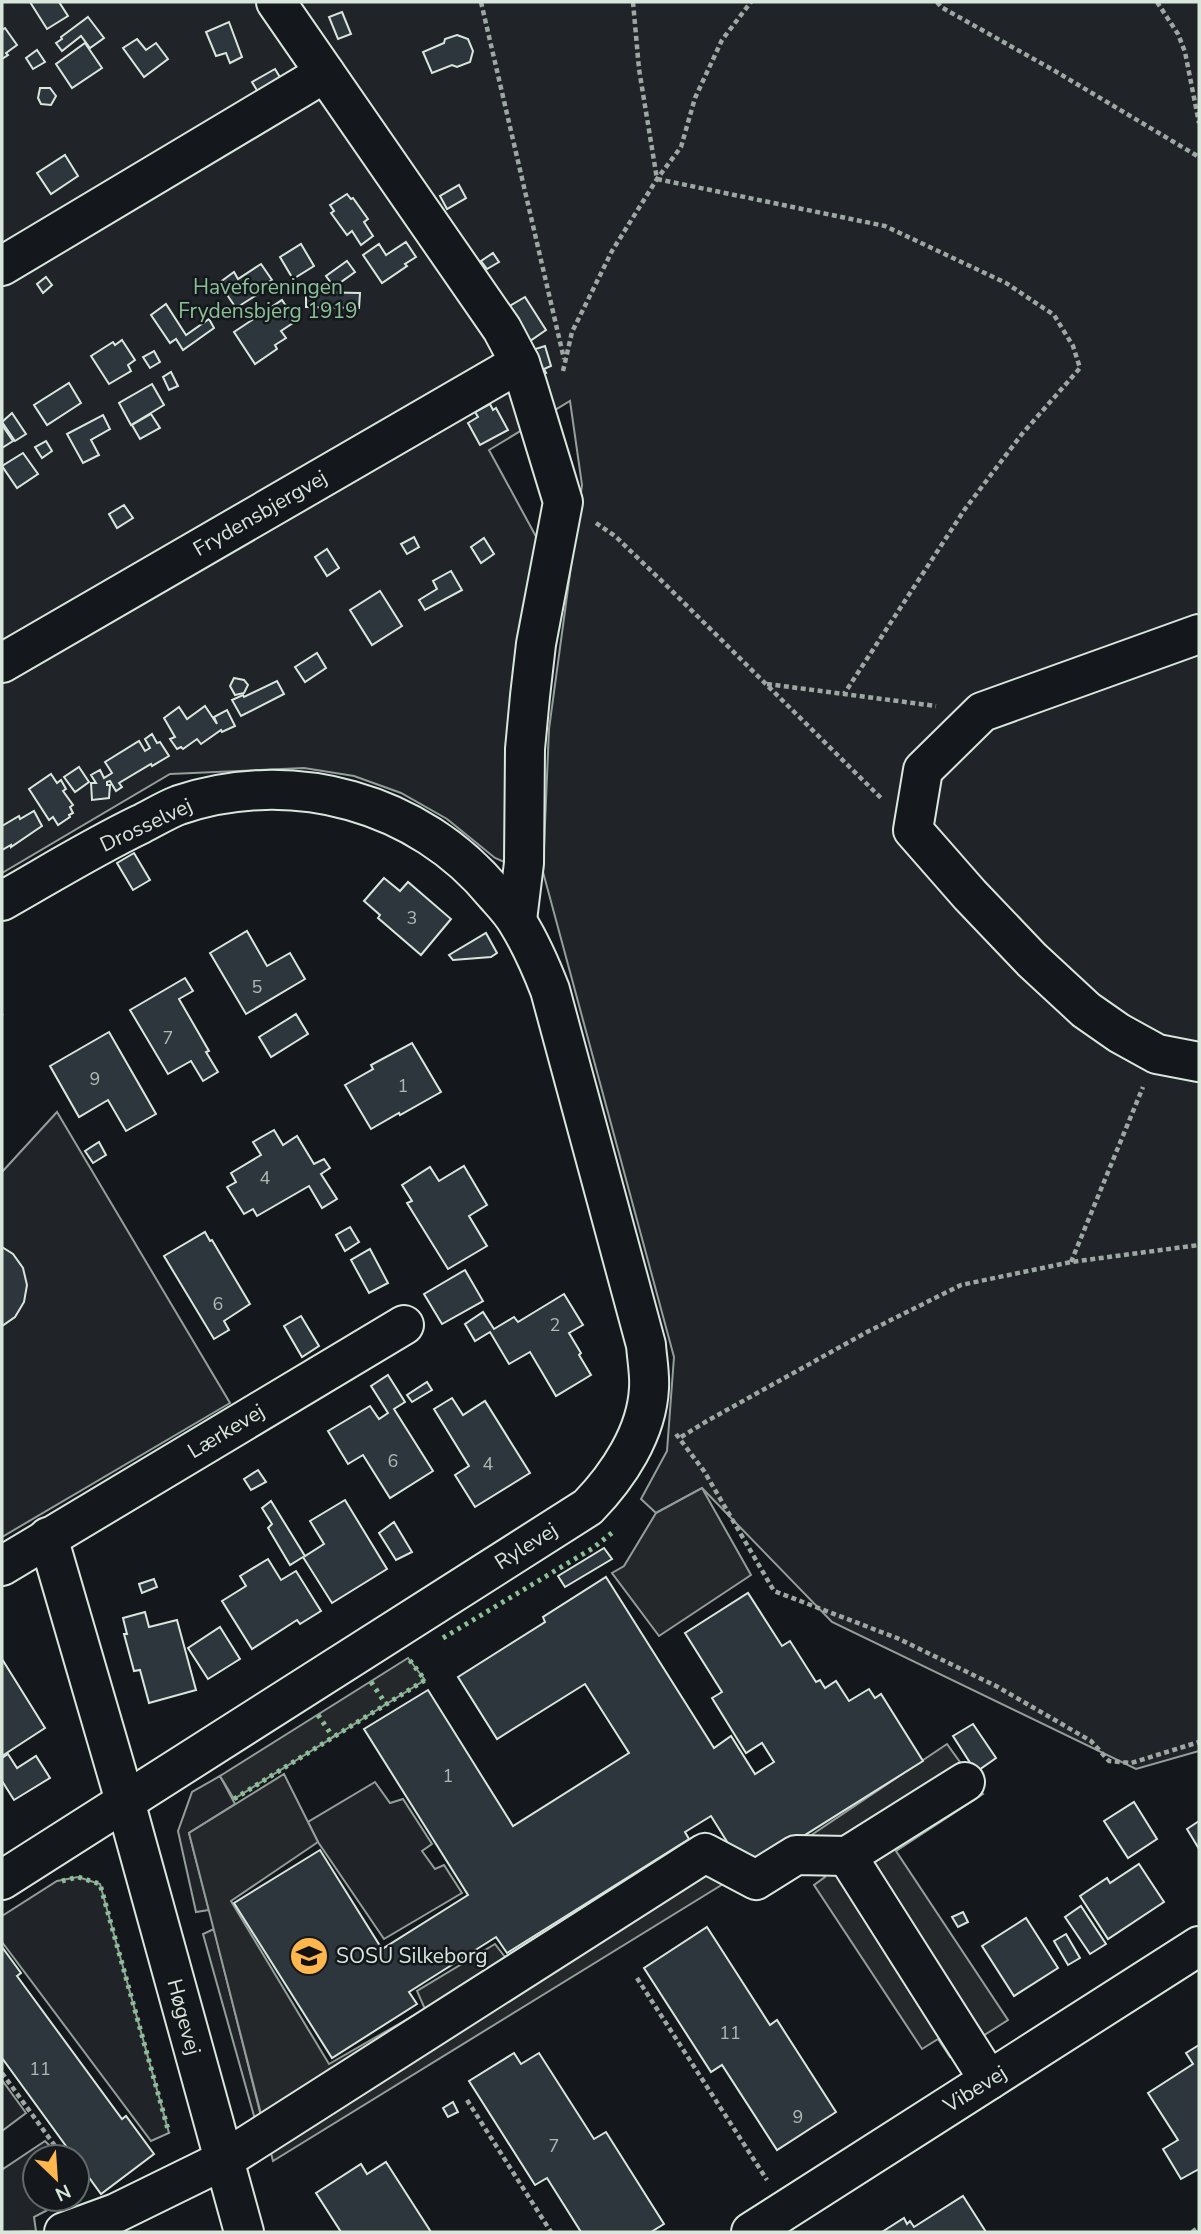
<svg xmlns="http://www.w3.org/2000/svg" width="1201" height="2234" font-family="'Nunito Sans',sans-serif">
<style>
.green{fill:#202428;stroke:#939e99;stroke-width:2}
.parking{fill:#24282b;stroke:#939e99;stroke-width:2}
.building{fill:#2c363c;stroke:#d8e6dc;stroke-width:2}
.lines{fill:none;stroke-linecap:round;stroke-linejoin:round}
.minor-casing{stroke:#d8e6dc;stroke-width:42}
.path{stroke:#9da8a2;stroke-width:4.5;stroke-dasharray:5 3.5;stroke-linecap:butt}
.minor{stroke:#14181c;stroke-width:38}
.hedge{stroke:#8ac095;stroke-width:5;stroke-dasharray:3.5 5;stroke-linecap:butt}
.fence{stroke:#d8e6dc;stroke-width:2;stroke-dasharray:9 3.5;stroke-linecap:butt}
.labels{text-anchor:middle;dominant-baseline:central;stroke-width:5;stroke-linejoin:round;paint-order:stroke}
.number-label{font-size:18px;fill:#adbab4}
.park-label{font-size:21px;fill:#8ac095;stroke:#14181c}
.street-label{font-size:21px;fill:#d8e6dc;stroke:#14181c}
.poi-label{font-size:21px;fill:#d8e6dc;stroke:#14181c;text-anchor:start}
</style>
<rect width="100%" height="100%" fill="#14181c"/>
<g class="green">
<polygon points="2,2 1199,2 1199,1751 1136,1769 832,1622 702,1488 656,1513 641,1499 667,1451 674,1357 543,872 549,729 582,485 570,401 489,450 545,553 509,864 495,858 447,819 401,793 354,776 304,768 170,774 2,873"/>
<polygon points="57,1112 230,1403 2,1537 2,1172"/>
<polygon points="220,1776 235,1804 189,1833 209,1910 196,1912 178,1831 192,1792"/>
<polygon points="375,1782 390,1803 403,1799 432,1844 422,1851 435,1869 444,1865 462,1893 384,1939 318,1842 308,1822"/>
<polygon points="78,1877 100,1884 169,2133 151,2141 2,1942 2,1916 57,1881"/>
<polygon points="214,1929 262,2120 256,2123 203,1934"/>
<polygon points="2,2080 26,2113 2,2131"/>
<polygon points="45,2141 55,2151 52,2157 35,2157 35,2199 57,2199 59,2204 34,2217 36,2231 2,2232 2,2167 3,2169"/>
</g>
<g class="parking">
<polygon points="702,1488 751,1575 659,1636 612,1573 624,1566 656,1513"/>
<polygon points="408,1658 425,1680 234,1799 220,1776"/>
<polygon points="947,1744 983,1794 896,1851 1008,2020 950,2057 938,2039 922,2049 814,1885 825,1877 801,1842"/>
<polygon points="284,1774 318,1842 231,1901 329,2064 425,2009 417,1991 495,1944 505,1957 698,1835 728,1881 273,2161 189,1833"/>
</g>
<g class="building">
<polygon points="30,2 59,2 68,16 47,29"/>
<polygon points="342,12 351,34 338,39 329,17"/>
<polygon points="88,17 104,38 90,48 81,36 62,51 56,43 62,39 61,37"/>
<polygon points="229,22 242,57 230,63 226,53 216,56 206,32"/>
<polygon points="5,28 17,45 6,53 8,55 2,59 2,30"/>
<polygon points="457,35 468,39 473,51 470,62 457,67 452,65 432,73 423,52 444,43 445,39"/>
<polygon points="137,39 146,50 156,43 168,59 144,77 123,48"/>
<polygon points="85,43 102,68 72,88 56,64"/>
<polygon points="37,50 45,62 33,69 26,58"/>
<polygon points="275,69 281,79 258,92 252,82"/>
<polygon points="40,88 50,88 56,96 51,105 41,104 38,98"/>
<polygon points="65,155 78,176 51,194 37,173"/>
<polygon points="459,185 466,198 447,209 440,196"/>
<polygon points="347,194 351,199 353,198 368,219 364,222 373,236 361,245 352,231 347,235 331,213 334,211 330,205"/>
<polygon points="406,242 416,257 405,264 407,266 382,283 363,255 379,244 386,255"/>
<polygon points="301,244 314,266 293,279 280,257"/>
<polygon points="493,253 499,262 487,269 481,261"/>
<polygon points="347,261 355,272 334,287 326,276"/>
<polygon points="261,264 272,280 260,287 263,291 236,308 219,283 234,272 238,279"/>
<polygon points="46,277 52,285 43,293 37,284"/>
<polygon points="306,292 360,293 359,308 306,307"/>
<polygon points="525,297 546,330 530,341 508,307"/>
<polygon points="282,300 296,321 281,331 286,338 275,345 277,349 255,364 234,332"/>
<polygon points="166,304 186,335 209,319 214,328 183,350 176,339 170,343 151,315"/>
<polygon points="122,340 135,360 128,365 131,371 109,384 91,356 113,342 115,345"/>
<polygon points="545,346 551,366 544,369 546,373 539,374 529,351"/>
<polygon points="154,351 160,362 150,368 143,357"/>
<polygon points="171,372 178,386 169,390 163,377"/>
<polygon points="69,383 81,403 47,425 34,405"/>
<polygon points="152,384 164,405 131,425 119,403"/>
<polygon points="490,404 493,410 496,408 508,430 480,445 468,423 478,417 475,412"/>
<polygon points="12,413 26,434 15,441 2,422"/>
<polygon points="151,414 160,428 140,439 132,425"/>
<polygon points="103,415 110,429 91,440 99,455 83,463 67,434"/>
<polygon points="2,425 13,441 2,448"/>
<polygon points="46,441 52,451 42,458 35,447"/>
<polygon points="23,453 38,474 17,488 2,466"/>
<polygon points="124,505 133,518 117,528 109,514"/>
<polygon points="414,537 419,547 407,554 401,544"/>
<polygon points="484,538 494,554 481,563 471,547"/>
<polygon points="327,549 339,568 327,576 315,557"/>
<polygon points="451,571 462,590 425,610 419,600 437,589 433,581"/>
<polygon points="380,591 402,626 372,645 350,610"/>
<polygon points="317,653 326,668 305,682 295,667"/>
<polygon points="234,678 244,680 248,685 244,693 235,695 230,686"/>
<polygon points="277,681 284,694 241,716 232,700 243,695 244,697"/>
<polygon points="205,706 217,724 214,717 227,710 235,726 222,732 221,730 201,744 197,739 183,749 181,747 177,749 170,739 175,737 164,718 179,707 187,719"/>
<polygon points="152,734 157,743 160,742 169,756 152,766 151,764 119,783 122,787 116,791 110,781 107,782 107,785 110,785 109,798 92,800 91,783 96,783 91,775 100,770 104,778 112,773 105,762 139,741 145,751 150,748 145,739"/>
<polygon points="79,767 89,782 75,792 64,777"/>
<polygon points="51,774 57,783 61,780 66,789 63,791 73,805 70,807 73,813 69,815 70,817 58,825 53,817 49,820 29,789"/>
<polygon points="34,811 42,826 11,847 11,845 2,850 2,826 19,816 20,819"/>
<polygon points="134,853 150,880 133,890 117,863"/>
<polygon points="384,878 400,891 408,882 451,919 421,955 378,918 380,915 364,901"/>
<polygon points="247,931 267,966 290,953 305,979 246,1014 210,953"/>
<polygon points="486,933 497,953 491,957 453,960 449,955"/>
<polygon points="185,978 193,991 179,999 209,1051 206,1052 218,1072 203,1081 191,1061 168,1074 130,1010"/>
<polygon points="296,1014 308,1034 271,1057 259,1037"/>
<polygon points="109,1032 156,1114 126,1131 108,1100 79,1117 50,1066"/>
<polygon points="412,1043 441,1092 400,1115 399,1113 371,1129 345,1085 373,1069 371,1065"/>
<polygon points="274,1130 283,1145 297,1136 314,1164 324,1159 330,1168 321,1174 337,1199 322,1208 309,1186 257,1216 253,1209 244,1214 227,1187 236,1182 231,1173 261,1155 253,1142"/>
<polygon points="99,1142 106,1155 93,1163 85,1151"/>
<polygon points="464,1166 487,1205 469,1216 487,1246 448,1269 407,1203 412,1201 402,1185 430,1167 439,1181"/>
<polygon points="350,1227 359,1242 345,1251 336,1235"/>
<polygon points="205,1232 210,1241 212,1240 250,1304 224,1321 229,1330 214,1339 164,1256"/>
<polygon points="2,1247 13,1254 23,1268 27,1285 24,1302 15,1317 2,1326"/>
<polygon points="370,1249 388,1283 369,1293 351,1260"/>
<polygon points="465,1270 483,1301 442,1324 424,1294"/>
<polygon points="564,1294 583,1325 569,1333 581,1353 579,1355 591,1375 556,1396 530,1352 509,1364 490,1332 475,1341 465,1324 483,1312 494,1329 514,1317 518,1322"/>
<polygon points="301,1316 319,1346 302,1357 284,1326"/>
<polygon points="388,1375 405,1402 394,1409 433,1471 390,1498 363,1455 348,1464 328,1431 370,1406 379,1419 388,1413 371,1386"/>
<polygon points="427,1382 432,1390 412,1402 407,1395"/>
<polygon points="452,1398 463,1415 485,1401 530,1473 475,1507 455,1475 469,1466 434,1409"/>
<polygon points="258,1470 266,1482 251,1490 244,1479"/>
<polygon points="345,1500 387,1569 332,1603 303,1557 290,1565 268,1528 272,1524 262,1508 271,1501 305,1556 324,1544 310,1521"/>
<polygon points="394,1522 412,1552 396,1560 379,1533"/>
<polygon points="604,1548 612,1559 565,1587 558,1576"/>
<polygon points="268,1559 281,1580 296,1571 321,1611 300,1624 297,1620 252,1649 222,1601 246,1586 240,1576"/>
<polygon points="606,1577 714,1748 731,1736 755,1774 774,1762 762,1743 746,1753 712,1698 722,1692 685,1633 748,1593 782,1646 790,1641 816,1682 820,1680 825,1688 836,1681 849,1701 869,1689 875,1698 881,1694 923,1761 746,1872 711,1816 685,1832 689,1839 507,1953 496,1937 409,1992 417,2004 332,2058 234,1903 320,1850 382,1949 468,1895 364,1729 428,1690 513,1826 629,1753 585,1684 497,1739 458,1677 545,1622 543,1617"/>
<polygon points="154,1579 157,1587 142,1593 139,1584"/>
<polygon points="145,1612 149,1627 177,1620 196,1690 149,1703 140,1670 134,1671 124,1634 127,1634 123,1618"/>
<polygon points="220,1627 240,1659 208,1679 188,1648"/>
<polygon points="2,1659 45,1728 2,1756"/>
<polygon points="973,1724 996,1758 976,1772 953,1736"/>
<polygon points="8,1754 17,1768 36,1756 50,1778 14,1800 2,1781 2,1758"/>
<polygon points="1134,1802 1157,1839 1128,1858 1104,1821"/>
<polygon points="1199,1821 1199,1849 1187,1829"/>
<polygon points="1139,1864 1164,1902 1108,1939 1080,1896 1107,1878 1110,1883"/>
<polygon points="1081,1906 1106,1944 1090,1954 1065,1917"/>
<polygon points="963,1912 968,1922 958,1927 952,1917"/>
<polygon points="1026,1918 1058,1968 1014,1996 982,1946"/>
<polygon points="707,1927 770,2025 777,2020 836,2112 777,2150 722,2065 711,2072 644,1968"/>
<polygon points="1066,1934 1080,1958 1068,1965 1054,1941"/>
<polygon points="2,1947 21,1973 17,1976 122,2119 126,2116 154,2154 101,2194 77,2161 77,2157 74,2157 2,2058"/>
<polygon points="1199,2045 1199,2169 1181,2179 1163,2149 1178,2140 1148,2093 1193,2064 1186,2053"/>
<polygon points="514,2053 521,2064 539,2053 594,2139 606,2132 664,2224 651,2232 581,2232 547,2178 535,2185 469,2081"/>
<polygon points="453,2102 458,2112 448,2117 443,2108"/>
<polygon points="386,2162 431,2232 341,2232 316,2193 361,2164 367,2174"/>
<polygon points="963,2196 986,2232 882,2232 904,2218 907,2224 910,2221 914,2227"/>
</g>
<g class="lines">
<defs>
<g id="minor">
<polyline points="276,2 502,329 520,363 527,384 563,502 536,644 530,696 525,749 524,863 517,920"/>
<polyline points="2,266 325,73"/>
<polyline points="1199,634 982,712 923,770 913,830 970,895 1032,960 1086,1010 1119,1033 1157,1054 1199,1062"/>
<polyline points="2,663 520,363"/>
<path d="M2 901C48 875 93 847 141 824 153 818 166 810 179 805 292 767 420 802 495 894 503 903 512 912 518 923 531 944 541 967 550 990L646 1345C647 1359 650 1374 649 1388 647 1433 618 1476 588 1507L2 1880"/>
<polyline points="48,1537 125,1801 244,2232"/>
<polyline points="2,1566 404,1325"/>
<polyline points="965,1782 847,1856 989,2080"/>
<polyline points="64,2232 116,2213 224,2160 705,1853 756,1880 796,1855 847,1856"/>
<polyline points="751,2232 1199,1946"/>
</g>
</defs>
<use href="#minor" class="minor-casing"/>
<g class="path">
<polyline points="481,2 564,359"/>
<polyline points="633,2 639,69 657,179"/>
<polyline points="937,2 941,7 1055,71 1199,157"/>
<polyline points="1157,2 1178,34 1185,52 1199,123"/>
<polyline points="657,179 885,226 1006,283 1054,315 1073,346 1080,368 1022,434 965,509 844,694"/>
<polyline points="563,371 572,332 612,251 657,179 681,147 695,98 722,40 751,2"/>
<polyline points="596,523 615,536 669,588 882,799"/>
<polyline points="767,684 936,706"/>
<polyline points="1071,1262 1143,1087"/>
<polyline points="676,1434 704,1471 774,1591 897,1638 996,1686 1091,1741 1109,1761 1131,1763 1199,1742"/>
<polyline points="681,1437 707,1421 867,1332 961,1285 1071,1262 1199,1245"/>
<polyline points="637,1978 767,2180"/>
<polyline points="2,2073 63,2157"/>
<polyline points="467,2100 551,2232"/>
<polyline points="1192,2232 1199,2227"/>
</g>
<use href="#minor" class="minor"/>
<g class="hedge">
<polyline points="443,1638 593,1548 613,1532"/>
<polyline points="371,1682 386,1704"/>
<polyline points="318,1715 333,1737"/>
<polyline points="234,1799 425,1680 408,1658"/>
<polyline points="62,1881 78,1877 100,1884 169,2133"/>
</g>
<polyline class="fence" points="2,1015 3,1014"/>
</g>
<defs>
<symbol id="school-disc" viewBox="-11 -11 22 22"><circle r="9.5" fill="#ffb74d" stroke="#14181c"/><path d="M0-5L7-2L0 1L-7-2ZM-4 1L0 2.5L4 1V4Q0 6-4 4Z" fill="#111"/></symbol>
</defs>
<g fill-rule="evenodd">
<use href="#school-disc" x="287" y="1934" width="44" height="44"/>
</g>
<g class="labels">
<g class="number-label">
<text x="412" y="918">3</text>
<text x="257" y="987">5</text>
<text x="168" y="1038">7</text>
<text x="95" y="1079">9</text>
<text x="403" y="1086">1</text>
<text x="265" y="1178">4</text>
<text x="218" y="1304">6</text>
<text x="555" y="1325">2</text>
<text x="393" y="1461">6</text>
<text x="488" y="1464">4</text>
<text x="448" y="1776">1</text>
<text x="730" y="2033">11</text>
<text x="40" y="2069">11</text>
<text x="798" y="2117">9</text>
<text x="554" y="2146">7</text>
</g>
<g class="park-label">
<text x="268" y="287">Haveforeningen<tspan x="268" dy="24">Frydensbjerg 1919</tspan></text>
</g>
<g class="street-label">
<text transform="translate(260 513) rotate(-30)">Frydensbjergvej</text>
<text transform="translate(146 825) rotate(-25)">Drosselvej</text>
<text transform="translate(226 1431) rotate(-31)">Lærkevej</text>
<text transform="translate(526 1546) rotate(-32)">Rylevej</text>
<text transform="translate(184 2017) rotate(75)">Høgevej</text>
<text transform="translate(975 2089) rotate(-32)">Vibevej</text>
</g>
<g class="poi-label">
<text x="336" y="1956">SOSU Silkeborg</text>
</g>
</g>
<rect width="1201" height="2234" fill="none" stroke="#d8e6dc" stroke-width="7"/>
<g transform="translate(56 2178) rotate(155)"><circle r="33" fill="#14181c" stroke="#626a69" stroke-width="2"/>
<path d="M0-5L12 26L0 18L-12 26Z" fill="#ffb74d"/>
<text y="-10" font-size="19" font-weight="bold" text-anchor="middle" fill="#d8e6dc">N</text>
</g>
</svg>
